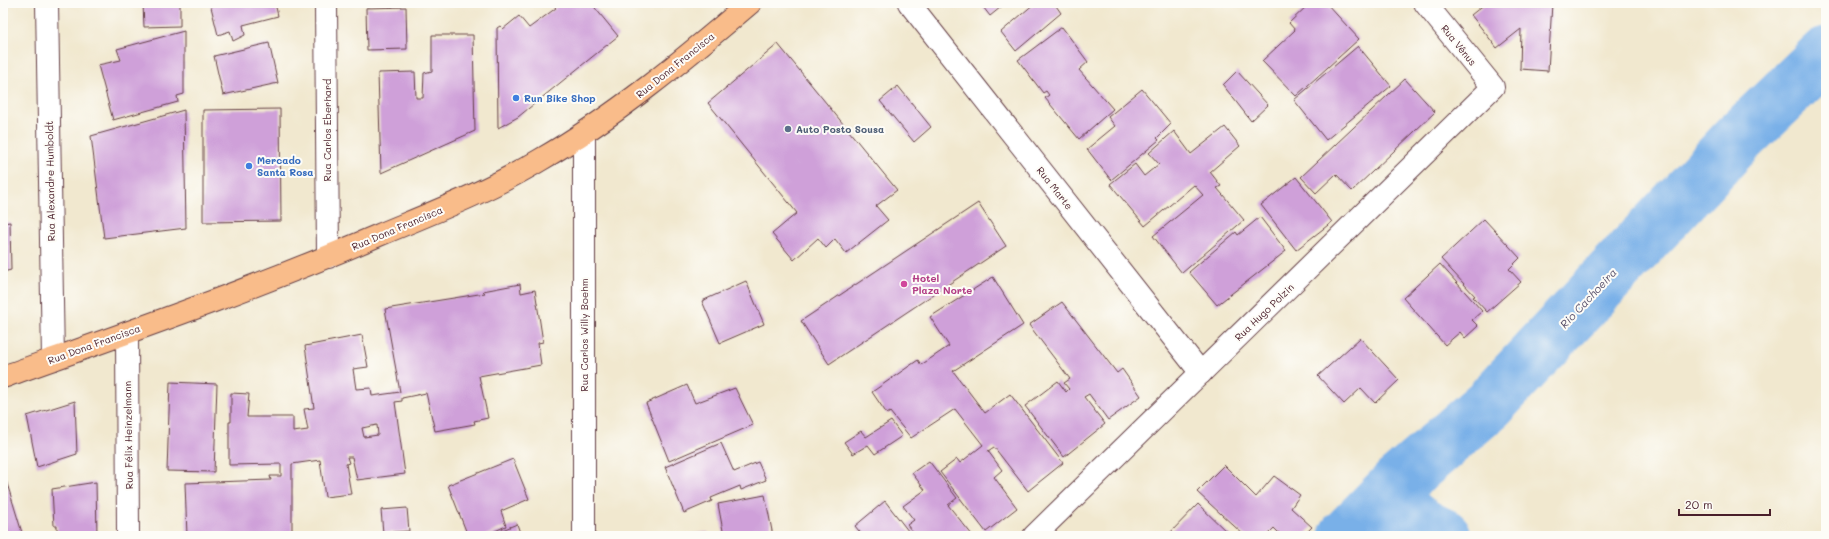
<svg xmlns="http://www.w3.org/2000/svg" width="1829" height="539" font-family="Mali,sans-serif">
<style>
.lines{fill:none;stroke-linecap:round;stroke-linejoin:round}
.river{stroke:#79b0e8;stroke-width:55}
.building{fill:#cfa0d9;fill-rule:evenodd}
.street-casing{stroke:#633d44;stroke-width:24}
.primary-casing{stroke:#633d44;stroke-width:24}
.street{stroke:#fff;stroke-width:22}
.primary{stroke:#f9bc8a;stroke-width:22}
.shop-dot{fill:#3f7fe0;stroke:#fdfcf7;stroke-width:1.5}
.service-dot{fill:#5c6f8a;stroke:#fdfcf7;stroke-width:1.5}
.hotel-dot{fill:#d1479c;stroke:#fdfcf7;stroke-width:1.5}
.labels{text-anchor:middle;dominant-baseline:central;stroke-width:4;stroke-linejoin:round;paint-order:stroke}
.street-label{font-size:10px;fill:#4a1f2b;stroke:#fdfcf7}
.shop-label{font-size:10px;font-weight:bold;fill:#366cbe;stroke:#fdfcf7;text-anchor:start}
.service-label{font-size:10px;font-weight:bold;fill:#4e5e75;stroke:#fdfcf7;text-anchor:start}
.hotel-label{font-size:10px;font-weight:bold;fill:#b23c85;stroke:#fdfcf7;text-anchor:start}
.water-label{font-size:11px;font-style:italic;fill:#5a526d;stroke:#fdfcf7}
</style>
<rect width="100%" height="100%" fill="#fdfcf7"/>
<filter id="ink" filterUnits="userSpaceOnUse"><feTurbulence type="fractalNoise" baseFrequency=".025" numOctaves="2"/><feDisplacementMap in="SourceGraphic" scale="8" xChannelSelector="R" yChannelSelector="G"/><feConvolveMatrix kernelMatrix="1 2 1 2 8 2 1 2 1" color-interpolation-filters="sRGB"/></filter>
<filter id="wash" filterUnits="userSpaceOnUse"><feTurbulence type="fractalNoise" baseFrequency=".012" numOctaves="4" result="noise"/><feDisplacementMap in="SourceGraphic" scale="16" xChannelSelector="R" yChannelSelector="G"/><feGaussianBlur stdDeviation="0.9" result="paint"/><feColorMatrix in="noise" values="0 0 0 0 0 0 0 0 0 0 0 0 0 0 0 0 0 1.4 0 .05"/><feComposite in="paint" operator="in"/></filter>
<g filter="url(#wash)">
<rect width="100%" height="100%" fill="#f1e8cf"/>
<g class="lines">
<g class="river">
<path d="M1398 483C1398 489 1398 496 1400 502 1407 519 1428 529 1444 536"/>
<polyline points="1346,536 1398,483 1489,404 1737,140 1826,54"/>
</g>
</g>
<g id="blocks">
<g class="building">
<polygon points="143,3 180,3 180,26 144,27"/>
<polygon points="210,3 275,3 278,16 243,25 245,35 233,41 230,31 218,35"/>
<polygon points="551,3 591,3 618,36 518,117 498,128 497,28 500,26 503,29 519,16 529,28 556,8"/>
<polygon points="980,3 1006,3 990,16"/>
<polygon points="1035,3 1054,3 1061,13 1016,51 1001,32"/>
<polygon points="1310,3 1326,3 1359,39 1296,96 1262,61 1295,30 1289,23"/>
<polygon points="1486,3 1552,3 1548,71 1520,69 1521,29 1497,48 1471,15"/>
<polygon points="406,7 407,49 367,50 366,8"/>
<polygon points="1062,27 1088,62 1079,70 1113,109 1079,139 1045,98 1049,95 1046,91 1043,93 1018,60"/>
<polygon points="184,31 184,94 177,96 178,102 113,120 98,65 121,60 117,49"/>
<polygon points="432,35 473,35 475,131 381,173 378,73 415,72 416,98 423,98 424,73 432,71"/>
<polygon points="269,43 278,83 223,95 214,56"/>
<polygon points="778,44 897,190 876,206 888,220 846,253 835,239 826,248 818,238 794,260 772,234 797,213 708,103"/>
<polygon points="1358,46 1391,86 1326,140 1294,100"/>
<polygon points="1237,71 1268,105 1251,121 1223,85"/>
<polygon points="1405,79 1435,112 1352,191 1336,174 1316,193 1301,177"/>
<polygon points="898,86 931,127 914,142 880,101"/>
<polygon points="1142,89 1171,124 1157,138 1159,140 1111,180 1087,149 1115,126 1108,117"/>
<polygon points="280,109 281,221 203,222 203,110"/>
<polygon points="184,110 186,228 104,238 91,136"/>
<polygon points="1225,127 1240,146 1210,172 1221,186 1217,188 1244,220 1182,273 1153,236 1203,195 1194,185 1145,226 1110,184 1135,164 1144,176 1159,164 1149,153 1174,131 1191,154"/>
<polygon points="1296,177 1332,222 1296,250 1261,205"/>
<polygon points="978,203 1006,246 829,364 801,321"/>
<polygon points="1260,217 1286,251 1217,305 1189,272 1236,232 1238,235"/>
<polygon points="1484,219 1520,258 1509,269 1521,282 1487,312 1473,297 1475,296 1441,259"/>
<polygon points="10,222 11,270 3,272 3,223"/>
<polygon points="1440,264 1482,311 1472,320 1478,326 1465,338 1460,332 1445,345 1403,298"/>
<polygon points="993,277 1023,325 953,371 985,413 1010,394 1063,463 1028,491 994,447 988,451 1002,470 994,477 1017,508 986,532 940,472 957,459 960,463 983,445 955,409 911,438 890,412 887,414 872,392 918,360 921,365 949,346 930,317"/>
<polygon points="3,278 5,310 3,313"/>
<polygon points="746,281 764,324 720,343 702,301"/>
<path d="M520 284 521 293 535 290 543 342 538 343 541 365 479 376 488 418 474 421 475 424 435 431 426 393 402 398V401L395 402 405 474 357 480 352 457H347L349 463 346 464 351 494 325 497 320 460 292 464V536H187L185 483 271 480 270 476H281V464L229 465V422H231V393L249 394 247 417H293V432L308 430 304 409 314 408 305 346 362 335 368 367 353 369 356 389 371 388 372 396 400 392 385 309 485 293 483 291ZM377 425 378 435 364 437 362 428Z"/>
<polygon points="1062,302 1117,373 1122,369 1141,396 1108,420 1089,394 1084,397 1105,424 1064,457 1025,406 1058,381 1066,392 1069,389 1064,383 1070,379 1029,325"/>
<polygon points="1360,338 1399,380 1375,403 1361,388 1344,404 1318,376"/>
<polygon points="170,382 217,384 214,472 167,471"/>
<polygon points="687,385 695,403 735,388 753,425 669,461 646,403"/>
<polygon points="75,401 77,454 37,467 27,416"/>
<polygon points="891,421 902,436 875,454 868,445 853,454 844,442 861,431 866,437"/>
<polygon points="721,443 734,472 758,462 766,480 741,490 740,486 711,498 712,501 684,513 665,467"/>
<polygon points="513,459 529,499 501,511 506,526 484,536 468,536 448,485"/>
<polygon points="929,461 957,498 948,505 973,536 916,536 907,525 914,520 903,506 925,490 912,473"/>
<polygon points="1224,465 1256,497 1274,476 1300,495 1291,508 1312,527 1303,536 1282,536 1274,528 1266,536 1245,536 1197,492"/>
<polygon points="6,480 23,536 3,536 3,481"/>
<polygon points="96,482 97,536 57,536 57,526 54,526 52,489"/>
<polygon points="765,495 773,536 724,536 718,504"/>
<polygon points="885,501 912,536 863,536 855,526"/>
<polygon points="1198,504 1231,536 1167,536"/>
<polygon points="407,508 409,531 383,533 381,510"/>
<polygon points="517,524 521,536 488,536"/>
<polygon points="708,532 709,536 682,536 682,535"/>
</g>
</g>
</g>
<g filter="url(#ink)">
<use href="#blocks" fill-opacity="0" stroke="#633d44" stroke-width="1"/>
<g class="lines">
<defs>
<g id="street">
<polyline points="47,3 53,359"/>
<polyline points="326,3 328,257"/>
<polyline points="909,3 1201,373"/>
<polyline points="584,134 584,536"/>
<polyline points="127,333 128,536"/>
<polyline points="1034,536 1493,87 1425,3"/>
</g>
<path id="primary" d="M3 377C129 332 256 288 379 235 434 212 489 191 540 160 616 116 683 60 750 3"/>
</defs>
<use href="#street" class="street-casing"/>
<use href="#primary" class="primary-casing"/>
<use href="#street" class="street"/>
<use href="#primary" class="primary"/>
</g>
</g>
<g class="shop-dot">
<circle cx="516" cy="98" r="4"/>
<circle cx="249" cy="166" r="4"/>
</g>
<circle class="service-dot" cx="788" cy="129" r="4"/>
<circle class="hotel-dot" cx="904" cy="284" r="4"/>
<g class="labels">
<g class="street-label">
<text transform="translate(1459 45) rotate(51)">Rua Vênus</text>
<text transform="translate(675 65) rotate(-39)">Rua Dona Francisca</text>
<text transform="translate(327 130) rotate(-90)">Rua Carlos Eberhard</text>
<text transform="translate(50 181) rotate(-91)">Rua Alexandre Humboldt</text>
<text transform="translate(1055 188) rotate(52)">Rua Marte</text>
<text transform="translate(397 228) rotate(-23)">Rua Dona Francisca</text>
<text transform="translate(1264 312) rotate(-44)">Rua Hugo Polzin</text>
<text transform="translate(584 335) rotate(-90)">Rua Carlos Willy Boehm</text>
<text transform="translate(94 344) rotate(-20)">Rua Dona Francisca</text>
<text transform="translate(128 435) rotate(-91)">Rua Félix Heinzelmann</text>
</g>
<g class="shop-label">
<text x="524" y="98">Run Bike Shop</text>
<text x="257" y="160">Mercado<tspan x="257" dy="12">Santa Rosa</tspan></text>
</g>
<g class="service-label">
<text x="796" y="129">Auto Posto Sousa</text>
</g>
<g class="hotel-label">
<text x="912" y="278">Hotel<tspan x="912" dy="12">Plaza Norte</tspan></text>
</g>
<g class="water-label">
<text transform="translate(1588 298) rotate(-47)">Rio Cachoeira</text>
</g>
</g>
<rect width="1829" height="539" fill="none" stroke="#fdfcf7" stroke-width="16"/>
<path d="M1679 509v6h91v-6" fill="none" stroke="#4a1f2b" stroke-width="2"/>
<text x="1685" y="509" font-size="12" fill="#4a1f2b" stroke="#fdfcf7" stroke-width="3" paint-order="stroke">20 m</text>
</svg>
